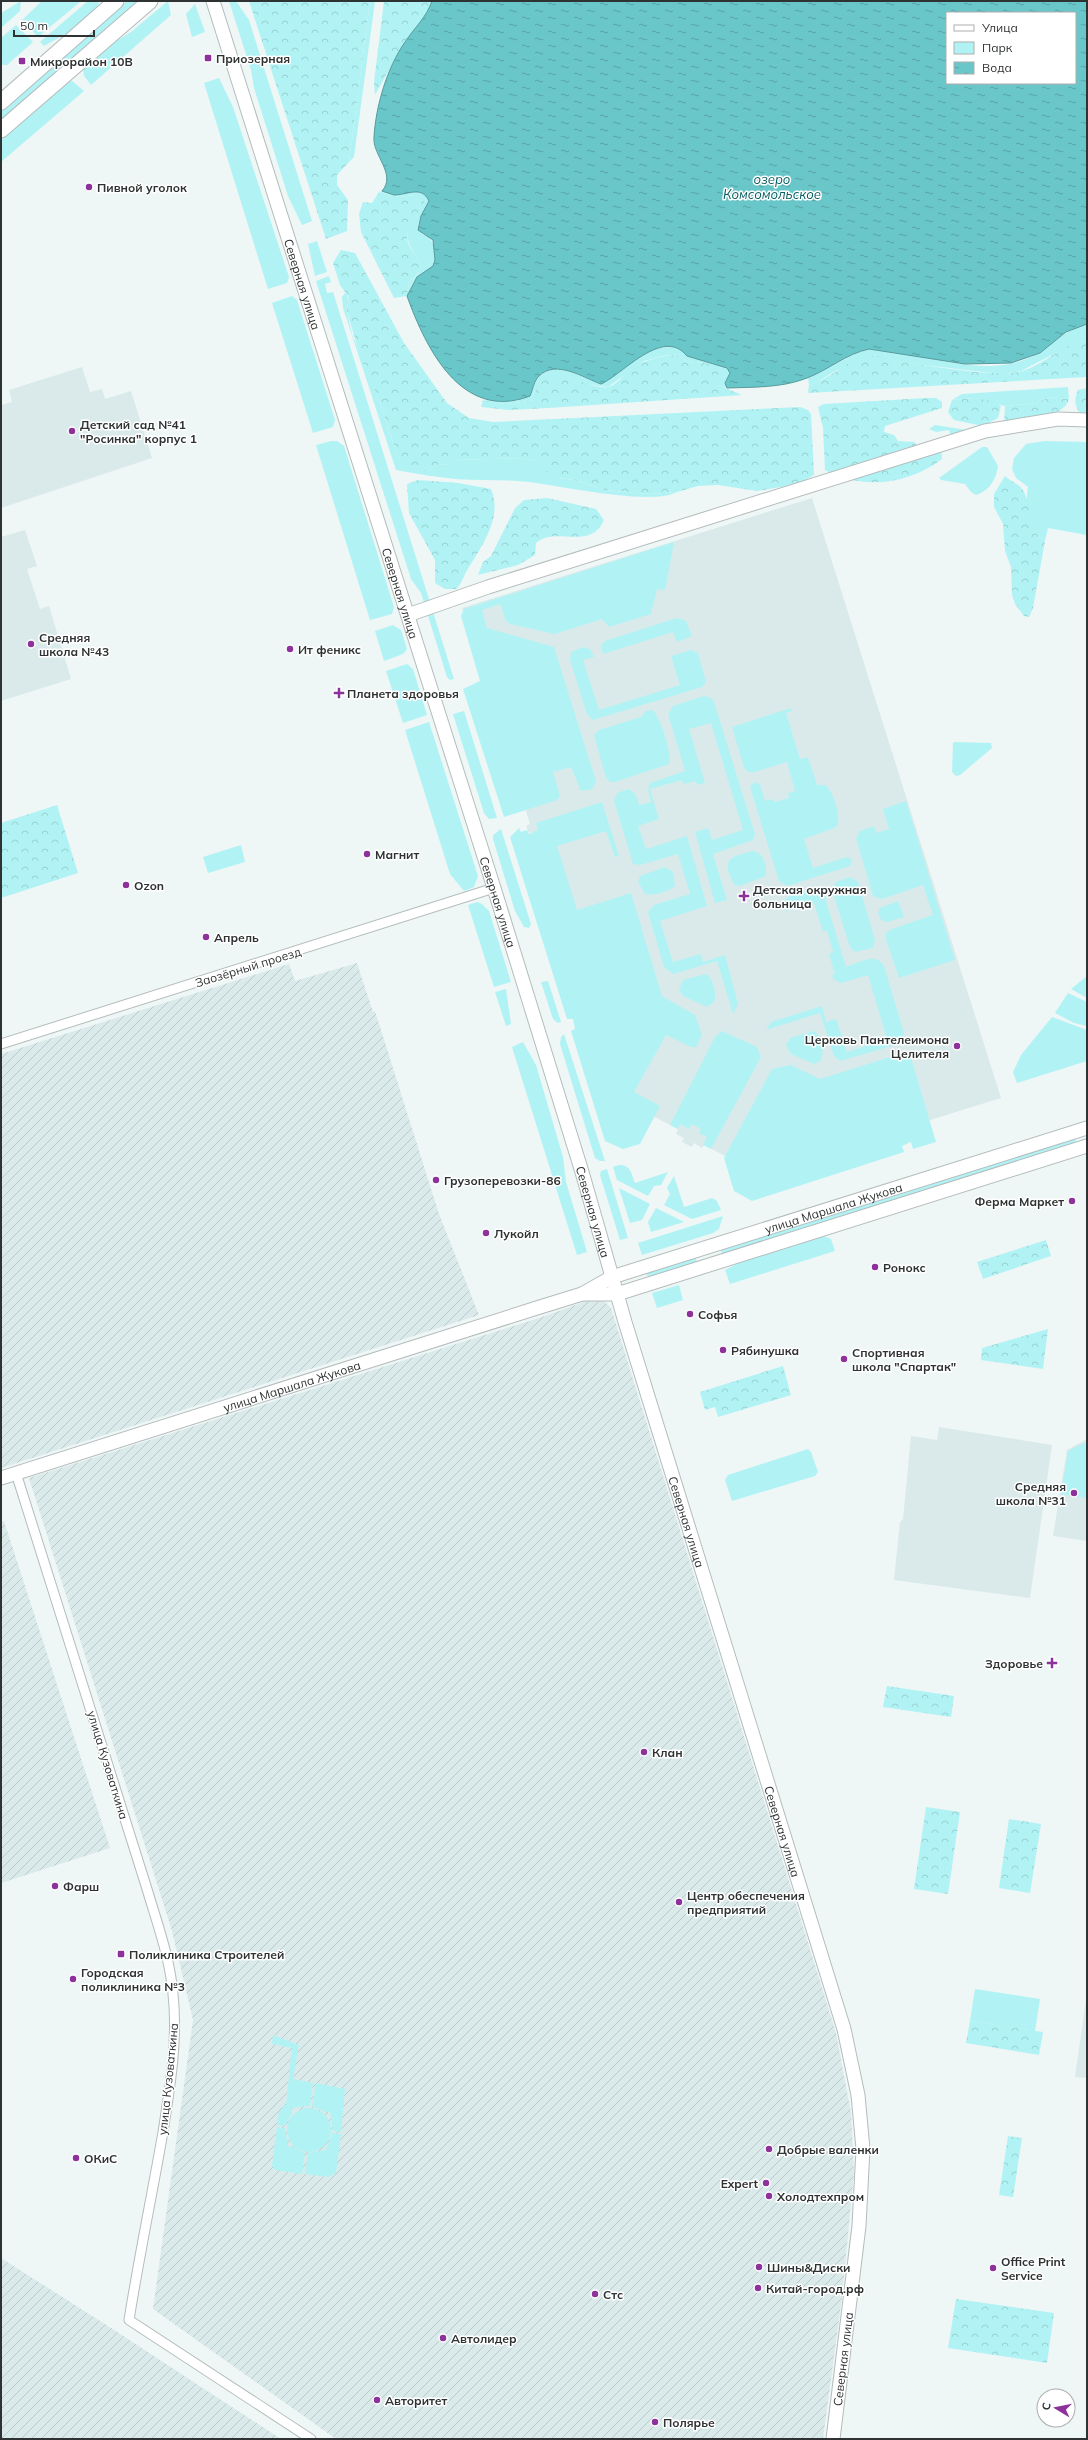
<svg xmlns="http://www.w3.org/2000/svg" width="1088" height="2440" font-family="Mulish,sans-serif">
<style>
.built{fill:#daeaea}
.industrial{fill:url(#industrial-furrows)}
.green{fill:#b1f3f5}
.forest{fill:url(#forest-crowns)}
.water{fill:url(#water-ripples);stroke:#589a9c;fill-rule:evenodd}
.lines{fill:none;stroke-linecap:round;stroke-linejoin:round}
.street-casing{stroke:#b5bcbc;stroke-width:11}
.secondary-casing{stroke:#b5bcbc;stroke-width:15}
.primary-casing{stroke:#b5bcbc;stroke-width:17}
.street{stroke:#fff;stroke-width:9}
.secondary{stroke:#fff;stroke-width:13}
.primary{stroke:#fff;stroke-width:15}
.poi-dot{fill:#8d319b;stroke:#fff;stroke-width:1.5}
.labels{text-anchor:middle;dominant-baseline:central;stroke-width:3;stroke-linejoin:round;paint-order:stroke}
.poi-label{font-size:12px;font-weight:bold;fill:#2f3232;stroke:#fff;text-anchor:start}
.street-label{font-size:12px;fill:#2f3232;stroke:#fff}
.water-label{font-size:13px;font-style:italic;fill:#085d5f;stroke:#fff}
</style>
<defs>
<pattern id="industrial-furrows" width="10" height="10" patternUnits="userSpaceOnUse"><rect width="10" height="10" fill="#daeaea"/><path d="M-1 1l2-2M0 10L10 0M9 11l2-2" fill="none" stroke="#bbc9c9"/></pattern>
<pattern id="forest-crowns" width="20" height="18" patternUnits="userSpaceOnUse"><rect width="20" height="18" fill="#b1f3f5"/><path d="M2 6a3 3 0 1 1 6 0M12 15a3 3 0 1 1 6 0" fill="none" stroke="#99d1d2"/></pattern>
<pattern id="water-ripples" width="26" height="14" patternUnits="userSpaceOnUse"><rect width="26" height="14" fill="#69c7ca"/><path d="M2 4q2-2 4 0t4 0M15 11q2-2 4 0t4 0" fill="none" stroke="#57a2a5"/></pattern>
</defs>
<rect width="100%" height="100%" fill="#eef6f6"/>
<g class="built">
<polygon points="82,367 90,392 102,389 105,399 131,391 152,458 1,508 1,405 12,402 9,390"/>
<polygon points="812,498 1001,1098 731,1182 725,1156 704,1145 702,1148 694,1143 692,1147 682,1142 684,1138 676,1134 678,1129 645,1112 622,1119 533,832 529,833 526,826 530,824 462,608"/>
<polygon points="25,530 37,566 27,569 40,609 49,606 71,679 1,701 1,537"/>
<polygon points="939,1427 1052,1445 1030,1598 894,1580 900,1522 903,1519 911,1436 937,1440"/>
<polygon points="1087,1439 1087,1541 1053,1536 1067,1450"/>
<polygon points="1087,1993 1087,2078 1075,2077"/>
</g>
<g class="industrial">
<polygon points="357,963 373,1012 375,1011 439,1214 479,1315 1,1468 1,1054 289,964 295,981"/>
<polygon points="592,1299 603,1300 611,1308 836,2033 851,2113 854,2173 842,2297 823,2439 336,2439 153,2309 193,2020 172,1931 29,1478 542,1317"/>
<polygon points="4,1521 110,1848 1,1883 1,1522"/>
<polygon points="1,2258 108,2326 281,2439 1,2439"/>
</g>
<g class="green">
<polygon points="21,1 20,11 1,28 1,13"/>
<polygon points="42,1 81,1 38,37 22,20"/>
<polygon points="88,1 99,1 98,7 69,32 44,46 40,42"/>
<polygon points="127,1 138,1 1,120 1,110"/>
<polygon points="168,1 171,15 91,85 84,76 83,68 108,46 131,32"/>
<polygon points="229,1 236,1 249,20 312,221 302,225 288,196 254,88 251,70"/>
<polygon points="370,1 375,1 354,157 349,162"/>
<polygon points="195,4 205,32 192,37 186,14"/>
<polygon points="16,25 33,42 7,65 3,65 1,62 1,38"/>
<polygon points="219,78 233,107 289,277 287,283 268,289 204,83"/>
<polygon points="72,81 84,91 1,162 1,139 66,82"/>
<path d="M382 191C386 192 390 194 394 195 407 195 422 185 429 201L418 225 422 234C434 237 439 254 433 266 430 273 421 274 416 279 411 283 410 291 407 296L409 282 419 273 420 263C405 240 400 228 422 206L414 195 399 197 379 192Z"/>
<polygon points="317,241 327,272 315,276 308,244"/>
<polygon points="329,276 331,282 325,284 327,293 333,292 454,679 450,680 447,677 421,593 411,579 316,281"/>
<path d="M346 292 349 302 346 308 352 334 379 400 398 458 428 471 439 464 446 465 452 460 524 458 537 461 557 478 575 480 605 490 650 494 677 492C653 506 560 486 529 482 505 479 481 481 456 479 436 477 416 474 396 470L343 308 342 297Z"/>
<polygon points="292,296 297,300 335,420 333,427 313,433 272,303"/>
<path d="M1087 324V340L1065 348 1021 371 1003 374 966 370 906 363 874 356 835 371 816 383 809 385 808 378 859 352 869 349C919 349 973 378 1024 360 1045 353 1062 330 1087 324Z"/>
<path d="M673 347 727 368 730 373 725 383 727 388 717 385 721 379 718 365 687 361 676 355 662 356 644 361 608 387 598 386 564 377 535 390 530 401 505 404 483 400 517 401 533 390C543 353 578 375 601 384L631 363 656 348Z"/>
<polygon points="1068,387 1069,399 1051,397 1036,403 1005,406 975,398 952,400 962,394"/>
<polygon points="935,425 973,431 951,437 949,430 936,432 929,429"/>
<polygon points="331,441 337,441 344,446 394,607 392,614 370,620 316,445"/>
<path d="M1045 441 1087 442V535L1048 528 1045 541C1027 531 1025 505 1028 487L1016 478 1012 469 1014 458 1026 444Z"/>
<path d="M982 447H987L998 466C996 480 989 491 976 495L971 492 965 484 941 480 939 478Z"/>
<polygon points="674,542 665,590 657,589 651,614 609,627 602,619 555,634 510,624 506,621 500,604 482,610 487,628 554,647 596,781 592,789 581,791 571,767 553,772 560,796 557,800 504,817 463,689 480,681 461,616 464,609"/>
<polygon points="677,618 686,621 692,636 677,642 673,632 603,654 601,645 605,641"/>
<polygon points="393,625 401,630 407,649 403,654 384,661 375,631"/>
<polygon points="583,647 590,649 594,657 583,660 599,710 680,685 671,656 691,650 698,653 706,682 702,687 593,720 587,714 570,660 571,652"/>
<polygon points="407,664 413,669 427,715 403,723 386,671"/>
<polygon points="704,696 711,698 714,702 755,834 753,840 713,854 727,900 715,903 695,832 708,828 712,840 743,830 711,723 689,729 705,783 697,785 696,781 684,784 682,780 650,789 659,819 638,826 646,849 687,836 707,906 660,921 673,962 701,954 703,962 725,955 738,1004 733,1014 717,961 673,974 664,967 648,912 654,905 690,894 678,854 640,865 633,864 614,801 617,793 629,789 636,795 639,805 651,802 648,790 650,783 685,771 668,714 673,706"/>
<path d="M791 708 792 711 786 713 800 759 808 757 817 785H825C833 790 840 815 838 825L834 828 804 839 813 868 847 857 850 858 852 862 850 866 787 886 779 881 750 787 754 782 760 784 765 801 773 799 775 802 789 798 788 793 795 791 787 762 755 772H748L744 768 732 727Z"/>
<path d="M652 710C660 714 673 756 669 764L615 782H610L606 778 594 735 599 730 641 717 646 711Z"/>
<polygon points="464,711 497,818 489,819 484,813 453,714"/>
<polygon points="429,722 478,876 474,887 464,891 450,874 405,730"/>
<polygon points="955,742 991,743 992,748 960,775 956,776 952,772 953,743"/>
<polygon points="906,801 955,960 899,978 886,940 886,933 892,929 933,915 923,885 882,899 873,896 856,838 860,831 874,826 876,833 889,829 883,809"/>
<polygon points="602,802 619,856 615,857 606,831 557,846 577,910 631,893 662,996 695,1015 702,1035 696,1047 691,1047 666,1035 634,1092 660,1106 640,1144 623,1149 605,1141 571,1031 575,1029 573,1019 567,1019 510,837 519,828 521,832 527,830 529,834 538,830 536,823"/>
<polygon points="501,829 531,924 529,928 524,927 515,911 493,839 493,835"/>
<polygon points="241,845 245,862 208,873 203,857"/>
<path d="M752 851C764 852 767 866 766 876L740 886 735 885C732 882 731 878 729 873 723 856 739 855 752 851Z"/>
<path d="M665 867 673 872 675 886C668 892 654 896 645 894L638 882 640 876Z"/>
<polygon points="850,877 858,882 875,940 873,948 855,952 850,947 832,890 836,882"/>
<path d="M811 889 819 890 824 894 846 967C859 963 876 952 884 966L904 1033 903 1039 898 1044 840 1061 834 1056 820 1013 766 1030 771 1022 822 1006 826 1022 836 1019 847 1052 887 1039 868 975 841 983 833 979 832 975 835 974 829 954 833 952 827 930 823 932 814 903 786 911 783 902 788 897Z"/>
<polygon points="898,901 904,917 887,922 881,920 878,913 880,908"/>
<polygon points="477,902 482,904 489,911 511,982 494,987 468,905"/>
<path d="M706 974C713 978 717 995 714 1002L707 1007 683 996 679 990 683 980Z"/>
<polygon points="1087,976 1087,998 1071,989"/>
<polygon points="548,981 561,1022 558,1023 553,1019 541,982"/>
<polygon points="506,989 511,1024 506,1026 495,992"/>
<polygon points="1068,993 1087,1002 1087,1026 1074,1023 1055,1013"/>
<polygon points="1052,1017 1087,1030 1087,1061 1017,1083 1013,1072 1021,1055"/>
<polygon points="722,1031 757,1047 761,1057 711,1149 703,1145 707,1137 699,1133 701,1129 692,1124 689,1129 680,1124 678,1129 670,1125 715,1037"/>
<path d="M814 1031C822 1036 825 1053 820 1061L814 1064 791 1054 786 1045 790 1038Z"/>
<polygon points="564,1034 605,1161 600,1161 595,1158 560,1044 561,1037"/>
<polygon points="523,1042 536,1065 563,1157 566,1182 587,1252 577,1255 512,1047"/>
<polygon points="903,1053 911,1058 936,1142 913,1149 911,1142 902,1146 904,1152 752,1201 734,1191 724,1158 772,1069 791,1065 820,1079"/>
<polygon points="1075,1139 1076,1143 722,1254 721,1250"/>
<path d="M619 1165C631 1165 631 1173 635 1183L668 1172 661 1185 654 1186 648 1196 617 1180 613 1167Z"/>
<polygon points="607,1169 628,1238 620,1240 600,1175 601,1171"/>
<polygon points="674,1176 684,1207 712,1198 717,1201 721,1210 692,1219 664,1205 670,1194 667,1188"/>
<polygon points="619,1188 650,1204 642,1220 630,1223"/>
<polygon points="656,1208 684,1222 651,1232 648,1222"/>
<polygon points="723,1216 719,1229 713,1233 642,1255 638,1243"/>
<polygon points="824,1236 831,1239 835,1251 730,1284 725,1270 746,1259"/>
<polygon points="695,1257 697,1262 648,1277 646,1273"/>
<polygon points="679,1285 683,1300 657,1308 652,1293"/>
<polygon points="1084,1443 1087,1444 1087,1498 1061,1494 1068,1451"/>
<polygon points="808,1449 811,1452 818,1472 815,1476 732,1501 725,1480 728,1475"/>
<polygon points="975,1989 1040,1999 1035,2031 970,2021"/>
<polygon points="273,2035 299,2045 293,2079 313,2083 310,2106 291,2108 292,2113 285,2126 277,2125 279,2111 282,2110 283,2105 286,2105 292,2048 272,2044"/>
<polygon points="316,2083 345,2089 341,2132 333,2131 330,2112 325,2112 312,2106"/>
<circle cx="309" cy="2130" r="22"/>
<polygon points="277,2127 285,2128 288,2147 292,2146 305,2153 302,2174 275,2170 272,2166"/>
<polygon points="332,2133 341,2134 336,2173 329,2177 305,2174 308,2153 326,2150"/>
</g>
<g class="forest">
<polygon points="249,1 370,1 349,162 337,175 337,185 348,200 347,231 326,239"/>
<polygon points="384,1 432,1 426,15 400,50 375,95 374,82"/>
<path d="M379 192 399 197 414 195 423 198 424 202C418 217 400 229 410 247 414 255 420 260 422 269L409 282 407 296 394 298 361 232 359 214 363 202 372 203Z"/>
<polygon points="341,250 355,253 404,343 447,403 469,418 493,422 800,407 808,410 811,414 814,475 798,484 757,491 718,485 698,486 677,492 650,494 605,490 575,480 557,478 547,472 537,461 524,458 452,460 446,465 439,464 428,471 410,469 398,458 379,400 360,356 346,308 349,302 348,296 340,285 333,263"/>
<path d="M1087 340V377L808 393 809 385C832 379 845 359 871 356 884 355 895 361 907 363 934 366 998 378 1022 371 1038 366 1050 356 1064 348 1071 344 1080 343 1087 340Z"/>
<path d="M676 355 687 361 718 365 725 377 718 385 742 395 548 408 509 410 481 407 483 400 505 404 530 401C546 366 558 375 590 384 595 386 602 388 608 387 617 385 623 375 630 370 644 360 659 356 676 355Z"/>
<path d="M1087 388V421C1077 412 1072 403 1078 390Z"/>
<path d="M1051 397 1069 399C1065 418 1020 422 1004 426L1005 406 1036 403Z"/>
<path d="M926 398H936L942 402V408L885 426 884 432 894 435 898 441 914 442 920 449 941 448 942 459C908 485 862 490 825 470L823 428 818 407 824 404Z"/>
<polygon points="975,398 996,402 1001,406 998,418 983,426 954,420 948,412 952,400"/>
<path d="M1005 476C1010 481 1019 484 1022 489 1034 505 1024 529 1045 541L1033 608 1029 617 1024 616 1015 604 1012 595 1011 567 1005 551 1003 524 994 507V494Z"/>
<path d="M418 480 458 483 491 489C504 519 479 549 465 574 462 580 461 584 456 589H445L435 583V560L409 513 407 484Z"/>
<path d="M547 498 596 509 604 520C590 552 555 525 536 543L535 555 518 565 478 575 483 562 491 556 515 508 524 500Z"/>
<polygon points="57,805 78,873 1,898 1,823"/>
<polygon points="1046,1240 1051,1256 983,1279 977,1262"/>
<polygon points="1048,1329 1043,1369 981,1360 982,1348"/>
<polygon points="783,1366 791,1395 718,1417 715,1407 705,1410 700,1392"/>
<polygon points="887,1686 954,1696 951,1717 883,1707"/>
<polygon points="926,1807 960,1812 948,1894 914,1889"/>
<polygon points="1009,1819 1041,1824 1030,1893 999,1888"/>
<polygon points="970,2021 1043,2032 1039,2055 966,2043"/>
<polygon points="1008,2136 1022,2138 1013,2197 999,2195"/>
<polygon points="956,2299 1054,2313 1047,2363 948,2348"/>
</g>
<path class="water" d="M432 1H1087V324L1066 332 1040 353 1011 363 965 364 869 349C846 354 828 370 807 378 782 388 753 387 727 388L725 383 730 373 727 368 687 356C663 326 622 375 601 384 584 378 556 359 539 376 534 381 533 389 530 396 462 422 426 349 407 296L417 277 433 266 435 260 433 240 418 230 421 216 429 201C422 185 407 195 394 195 390 194 386 192 382 191 397 174 372 155 374 137 376 105 387 68 405 42 415 27 426 18 432 1ZM947 13H1075V83H947Z"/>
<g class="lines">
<defs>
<g id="street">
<polyline points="1,1044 494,888"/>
<path d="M16 1473 147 1889C157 1923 170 1958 173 1994 178 2040 170 2087 163 2132 152 2195 139 2257 129 2320L311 2439"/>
</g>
<g id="secondary">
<path id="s1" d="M213 1 494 888 582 1172 625 1322 844 2029 858 2095 863 2149 859 2226 833 2439"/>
<polyline points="408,615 488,587 985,431 1058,419 1087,420"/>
<polyline points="584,1294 617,1294 1087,1146"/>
<path id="s2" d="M1 1478 540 1307 582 1294 612 1277 1087 1128"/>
</g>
<g id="primary">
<polyline points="1,102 116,1"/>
<polyline points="1,130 150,1"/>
</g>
</defs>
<use href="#street" class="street-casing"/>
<use href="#secondary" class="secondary-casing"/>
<use href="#primary" class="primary-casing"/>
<use href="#street" class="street"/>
<use href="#secondary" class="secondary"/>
<use href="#primary" class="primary"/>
</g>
<g class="poi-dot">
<rect x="204" y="54" width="8" height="8" rx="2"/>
<rect x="18" y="57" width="8" height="8" rx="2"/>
<circle cx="89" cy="187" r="4"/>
<circle cx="72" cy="431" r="4"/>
<circle cx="31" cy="644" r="4"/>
<circle cx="290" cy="649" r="4"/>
<path d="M337 687h4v4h4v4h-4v4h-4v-4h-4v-4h4z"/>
<circle cx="367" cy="854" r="4"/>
<circle cx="126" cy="885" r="4"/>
<path d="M742 890h4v4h4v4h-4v4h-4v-4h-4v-4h4z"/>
<circle cx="206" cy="937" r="4"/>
<circle cx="957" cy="1046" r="4"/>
<circle cx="436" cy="1180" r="4"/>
<circle cx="1072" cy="1201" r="4"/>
<circle cx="486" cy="1233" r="4"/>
<circle cx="875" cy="1267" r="4"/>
<circle cx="690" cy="1314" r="4"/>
<circle cx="723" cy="1350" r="4"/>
<circle cx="844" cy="1359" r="4"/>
<circle cx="1074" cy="1493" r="4"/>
<path d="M1050 1657h4v4h4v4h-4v4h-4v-4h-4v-4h4z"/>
<circle cx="644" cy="1752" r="4"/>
<circle cx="55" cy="1886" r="4"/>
<circle cx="679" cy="1902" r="4"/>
<rect x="117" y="1950" width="8" height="8" rx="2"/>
<circle cx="73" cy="1979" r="4"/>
<circle cx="769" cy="2149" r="4"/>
<circle cx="76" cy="2158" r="4"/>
<circle cx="766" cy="2183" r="4"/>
<circle cx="769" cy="2196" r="4"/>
<circle cx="759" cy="2267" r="4"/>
<circle cx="993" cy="2268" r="4"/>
<circle cx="758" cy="2288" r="4"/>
<circle cx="595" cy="2294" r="4"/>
<circle cx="443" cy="2338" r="4"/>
<circle cx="377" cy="2400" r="4"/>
<circle cx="655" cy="2422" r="4"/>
</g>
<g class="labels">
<g class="poi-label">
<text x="216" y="58">Приозерная</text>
<text x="30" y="61">Микрорайон 10В</text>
<text x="97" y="187">Пивной уголок</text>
<text x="80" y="424">Детский сад №41<tspan x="80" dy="14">"Росинка" корпус 1</tspan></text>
<text x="39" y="637">Средняя<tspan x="39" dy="14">школа №43</tspan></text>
<text x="298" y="649">Ит феникс</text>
<text x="347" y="693">Планета здоровья</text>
<text x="375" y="854">Магнит</text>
<text x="134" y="885">Ozon</text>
<text x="753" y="889">Детская окружная<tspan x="753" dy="14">больница</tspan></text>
<text x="214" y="937">Апрель</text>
<text x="949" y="1039" text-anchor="end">Церковь Пантелеимона<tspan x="949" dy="14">Целителя</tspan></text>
<text x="444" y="1180">Грузоперевозки-86</text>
<text x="1064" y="1201" text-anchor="end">Ферма Маркет</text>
<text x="494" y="1233">Лукойл</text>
<text x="883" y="1267">Ронокс</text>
<text x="698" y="1314">Софья</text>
<text x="731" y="1350">Рябинушка</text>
<text x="852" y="1352">Спортивная<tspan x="852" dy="14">школа "Спартак"</tspan></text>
<text x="1066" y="1486" text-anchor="end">Средняя<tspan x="1066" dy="14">школа №31</tspan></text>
<text x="1043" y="1663" text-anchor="end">Здоровье</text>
<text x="652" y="1752">Клан</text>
<text x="63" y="1886">Фарш</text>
<text x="687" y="1895">Центр обеспечения<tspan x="687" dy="14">предприятий</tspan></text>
<text x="129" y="1954">Поликлиника Строителей</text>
<text x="81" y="1972">Городская<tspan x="81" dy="14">поликлиника №3</tspan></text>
<text x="777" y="2149">Добрые валенки</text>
<text x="84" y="2158">ОКиС</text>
<text x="758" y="2183" text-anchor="end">Expert</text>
<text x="777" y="2196">Холодтехпром</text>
<text x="1001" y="2261">Office Print<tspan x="1001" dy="14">Service</tspan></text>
<text x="767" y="2267">Шины&amp;Диски</text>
<text x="766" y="2288">Китай-город.рф</text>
<text x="603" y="2294">Стс</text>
<text x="451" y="2338">Автолидер</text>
<text x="385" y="2400">Авторитет</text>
<text x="663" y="2422">Полярье</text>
</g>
<g class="street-label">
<text stroke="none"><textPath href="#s1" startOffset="297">Северная улица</textPath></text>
<text stroke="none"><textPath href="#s1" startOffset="621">Северная улица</textPath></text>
<text stroke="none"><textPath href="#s1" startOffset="945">Северная улица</textPath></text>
<text transform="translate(248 967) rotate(-17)">Заозёрный проезд</text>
<text stroke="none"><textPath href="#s2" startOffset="876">улица Маршала Жукова</textPath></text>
<text stroke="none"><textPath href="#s1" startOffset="1269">Северная улица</textPath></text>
<text stroke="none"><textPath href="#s2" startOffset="305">улица Маршала Жукова</textPath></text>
<text stroke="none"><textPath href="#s1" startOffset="1593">Северная улица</textPath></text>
<text transform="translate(108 1765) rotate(73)">улица Кузоваткина</text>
<text stroke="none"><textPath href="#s1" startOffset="1917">Северная улица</textPath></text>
<text transform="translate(168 2079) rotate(-84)">улица Кузоваткина</text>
<text transform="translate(843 2359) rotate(-83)">Северная улица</text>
</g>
<g class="water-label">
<text x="772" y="179">озеро<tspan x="772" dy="15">Комсомольское</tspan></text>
</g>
</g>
<rect width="1088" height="2440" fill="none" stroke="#2f3232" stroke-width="4"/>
<rect x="946" y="12" width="130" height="72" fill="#ffffff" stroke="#acadad"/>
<rect x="954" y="25" width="20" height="6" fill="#ffffff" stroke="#acadad"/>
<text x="982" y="32" font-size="12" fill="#2f3232">Улица</text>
<rect x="954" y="42" width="20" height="12" fill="#b1f3f5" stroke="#acadad"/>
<text x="982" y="52" font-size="12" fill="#2f3232">Парк</text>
<rect x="954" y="62" width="20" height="12" fill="url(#water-ripples)" stroke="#acadad"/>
<text x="982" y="72" font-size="12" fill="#2f3232">Вода</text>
<g transform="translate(1056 2408) rotate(280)"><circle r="19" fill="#ffffff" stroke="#acadad"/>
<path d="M0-3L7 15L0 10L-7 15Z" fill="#8d319b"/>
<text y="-6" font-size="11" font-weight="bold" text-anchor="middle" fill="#2f3232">С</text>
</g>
<path d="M14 30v6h80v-6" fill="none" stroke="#2f3232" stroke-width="2"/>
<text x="20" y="30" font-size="12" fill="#2f3232" stroke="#ffffff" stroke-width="3" paint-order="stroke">50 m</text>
</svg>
